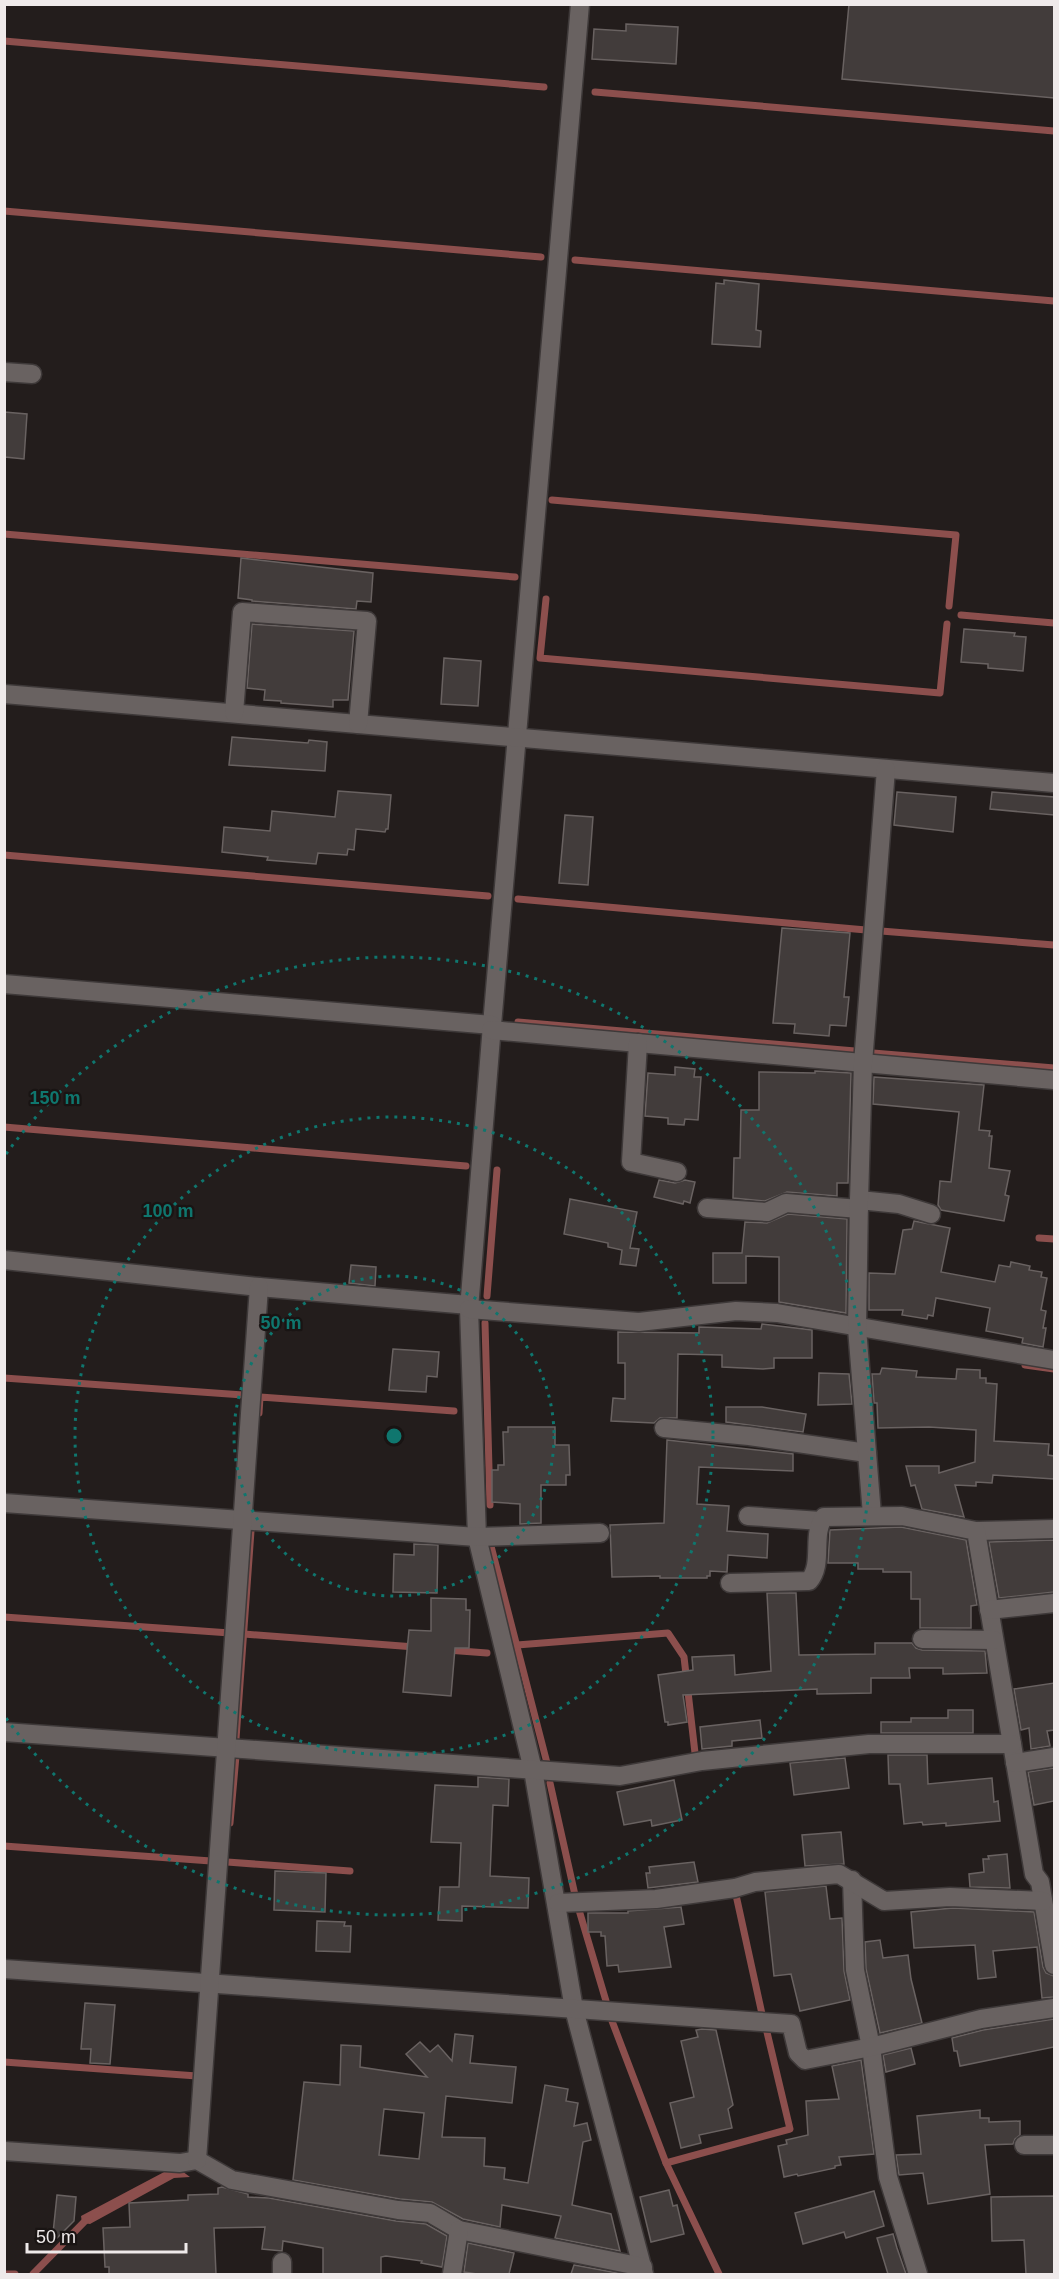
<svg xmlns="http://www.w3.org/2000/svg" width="1059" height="2279" font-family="Arial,sans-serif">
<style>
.water{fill:#8c4f4d}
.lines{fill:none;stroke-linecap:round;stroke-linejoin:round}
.stream{stroke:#8c4f4d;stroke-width:7}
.building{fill:#423c3b;stroke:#696261;stroke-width:1.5;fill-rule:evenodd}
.minor-casing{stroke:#3e3939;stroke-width:21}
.minor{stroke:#696261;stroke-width:18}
.ring{fill:none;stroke:#0f766e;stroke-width:3;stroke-dasharray:3 6}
.centre{fill:#0f766e;stroke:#191413;stroke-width:3}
.ring-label{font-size:18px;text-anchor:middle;font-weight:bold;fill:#0f766e;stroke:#191413;stroke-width:4.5;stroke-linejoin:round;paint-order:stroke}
</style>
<rect width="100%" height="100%" fill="#231d1c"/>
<polygon class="water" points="166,2171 182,2171 190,2177 174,2178 90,2224 82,2223 81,2216"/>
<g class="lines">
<g class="stream">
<polyline points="4,41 544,87"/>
<polyline points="595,92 1054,131"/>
<polyline points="4,211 541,257"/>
<polyline points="575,260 1054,301"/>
<polyline points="552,500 956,535 949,606"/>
<polyline points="4,534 515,577"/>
<polyline points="546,599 540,658 940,693 947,624"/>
<polyline points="961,615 1054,623"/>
<polyline points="4,855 488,896"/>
<polyline points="518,899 866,930"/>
<polyline points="881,931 1054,945"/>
<polyline points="518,1022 855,1051"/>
<polyline points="873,1053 1054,1068"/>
<polyline points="4,1127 466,1166"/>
<polyline points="1039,1238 1054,1239"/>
<polyline points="487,1296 497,1170"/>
<polyline points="485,1323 490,1505"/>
<polyline points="1025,1365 1054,1369"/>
<polyline points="4,1378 243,1395"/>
<polyline points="259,1413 260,1397 454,1411"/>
<polyline points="491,1546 547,1763"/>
<polyline points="4,1617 230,1633"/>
<polyline points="244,1634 415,1647"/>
<polyline points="517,1645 668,1633 684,1657 695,1753"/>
<polyline points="447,1650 487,1653"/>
<polyline points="236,1739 251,1531"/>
<polyline points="550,1783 575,1895"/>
<polyline points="230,1823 236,1756"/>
<polyline points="4,1846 211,1861"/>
<polyline points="227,1862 350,1871"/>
<polyline points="736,1895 762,2014"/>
<polyline points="579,1910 606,2001"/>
<polyline points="612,2021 666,2163 719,2274"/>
<polyline points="4,2062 197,2076"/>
<polyline points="666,2163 790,2129 766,2028"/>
<polyline points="4,2274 15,2274"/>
<polyline points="33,2274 89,2217"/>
</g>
</g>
<g class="building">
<polygon points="849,4 1054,4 1054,98 842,79"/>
<polygon points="626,24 678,27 676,64 592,59 594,29 626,31"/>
<polygon points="724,280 759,284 756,330 761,331 760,347 712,344 716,283 724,284"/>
<polygon points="4,412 27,414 24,459 5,457"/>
<polygon points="241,558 373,573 371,602 357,601 356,609 252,601 252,600 238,598"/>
<polygon points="252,624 354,631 348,700 333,700 333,707 281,703 281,701 264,700 265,690 247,688"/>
<polygon points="964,629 1015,633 1014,636 1026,637 1023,671 988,668 988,664 961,662"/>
<polygon points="444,658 481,661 478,706 441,704"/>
<polygon points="232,737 308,743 309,740 327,742 325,771 229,765"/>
<polygon points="338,791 391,795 388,829 386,829 385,832 356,829 354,850 348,849 347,855 318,853 316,864 267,860 268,857 222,852 224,827 270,831 272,811 335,817"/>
<polygon points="897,792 956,797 953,832 894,825"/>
<polygon points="992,792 1054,797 1054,815 990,809"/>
<polygon points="565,815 593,817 588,885 559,883"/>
<polygon points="782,928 850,933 844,997 849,997 846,1026 830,1025 829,1036 794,1033 795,1024 773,1023"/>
<polygon points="675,1067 695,1069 694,1077 701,1077 698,1120 685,1119 684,1125 668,1124 668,1118 645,1116 648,1073 675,1075"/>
<polygon points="815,1071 851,1073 848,1183 837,1183 837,1196 787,1192 765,1201 733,1198 734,1158 740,1158 741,1110 759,1110 759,1072 815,1073"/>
<polygon points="874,1077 984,1085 979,1130 990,1131 989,1136 992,1136 989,1168 1010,1171 1005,1195 1009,1196 1004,1221 941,1210 938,1205 940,1181 951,1182 959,1112 873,1104"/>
<polygon points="659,1180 675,1183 685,1180 695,1182 690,1203 684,1201 683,1204 654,1197"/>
<polygon points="570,1199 637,1212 630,1248 639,1249 636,1266 620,1264 622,1250 608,1247 608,1243 564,1234"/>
<polygon points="788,1214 847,1219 846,1313 779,1302 779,1257 746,1256 746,1283 713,1283 713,1253 742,1253 745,1222 767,1223"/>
<polygon points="914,1221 950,1228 941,1272 995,1282 999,1265 1010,1267 1011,1262 1030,1266 1029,1270 1042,1272 1041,1277 1047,1278 1041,1310 1046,1311 1043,1328 1046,1328 1043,1347 1022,1343 1023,1338 986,1331 990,1308 936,1298 933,1316 928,1315 927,1319 902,1315 903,1310 869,1310 869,1273 895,1274 903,1230 912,1229"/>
<polygon points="351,1265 376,1267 375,1286 349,1283"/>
<polygon points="762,1324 812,1330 812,1358 774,1358 774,1368 763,1369 722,1367 722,1355 678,1354 677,1418 660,1418 654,1423 611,1421 613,1398 625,1399 625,1363 618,1363 618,1332 699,1333 699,1327 761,1329"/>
<polygon points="393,1349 439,1352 437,1377 427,1376 426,1392 389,1390"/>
<polygon points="882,1368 917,1371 916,1377 956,1379 957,1369 980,1370 980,1378 986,1378 986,1383 997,1384 994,1441 1049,1444 1048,1455 1054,1456 1054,1479 993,1475 992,1483 976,1482 976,1486 955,1485 964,1517 922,1509 915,1485 911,1486 906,1466 939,1466 939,1473 975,1462 976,1430 929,1427 878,1428 877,1403 874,1403 872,1374 880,1374"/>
<polygon points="819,1373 849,1374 852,1404 818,1405"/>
<polygon points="726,1407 762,1407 806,1414 803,1432 726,1422"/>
<polygon points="508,1427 555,1427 555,1445 569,1445 570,1475 566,1475 566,1485 541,1485 541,1523 520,1524 520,1504 492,1502 492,1470 498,1470 498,1465 504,1465 503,1432 508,1432"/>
<polygon points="667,1440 793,1454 793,1471 699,1467 697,1504 729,1506 727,1531 768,1534 767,1558 728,1555 727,1572 710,1571 710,1576 707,1576 707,1578 660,1578 660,1576 612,1577 610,1525 664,1523"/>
<polygon points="901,1527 966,1540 977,1605 971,1606 971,1628 920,1628 920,1599 911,1599 911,1572 883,1572 883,1569 858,1569 858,1563 828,1563 830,1530"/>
<polygon points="1054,1540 1054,1592 999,1598 989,1542"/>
<polygon points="414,1544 438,1545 437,1593 393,1592 394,1554 414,1555"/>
<polygon points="767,1593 796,1593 799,1655 875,1654 875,1643 912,1643 916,1648 922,1650 985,1651 987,1673 943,1674 943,1668 909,1668 910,1678 871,1678 871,1693 817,1694 817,1689 683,1695 687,1722 668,1725 668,1722 665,1722 658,1675 693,1670 692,1657 734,1655 735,1675 771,1671"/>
<polygon points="431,1598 466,1599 466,1610 470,1610 469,1648 455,1648 451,1696 403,1692 409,1630 431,1631"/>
<polygon points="1054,1683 1054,1730 1047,1731 1050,1746 1031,1749 1029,1728 1021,1730 1014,1689"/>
<polygon points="948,1710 973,1710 973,1733 881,1733 881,1722 911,1722 911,1718 948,1718"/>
<polygon points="760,1720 762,1738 732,1741 732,1746 702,1749 700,1727"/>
<polygon points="888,1755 927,1755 928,1784 992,1778 994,1802 998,1801 1000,1821 946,1826 946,1823 923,1825 922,1822 904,1824 900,1784 889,1784"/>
<polygon points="845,1758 849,1788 794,1795 790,1763"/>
<polygon points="1054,1768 1054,1801 1034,1805 1028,1772"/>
<polygon points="478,1777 509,1779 508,1806 493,1805 490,1876 529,1878 528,1908 462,1906 462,1921 438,1920 440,1887 459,1887 461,1843 431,1842 435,1785 478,1787"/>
<polygon points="674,1780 682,1820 652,1826 651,1820 624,1825 617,1792"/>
<polygon points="841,1832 844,1864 805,1866 802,1835"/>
<polygon points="1007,1854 1010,1888 970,1887 969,1874 984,1872 983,1859 989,1859 988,1856"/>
<polygon points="694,1862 698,1882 648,1888 646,1873 650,1873 649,1867"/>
<polygon points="275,1871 326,1873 325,1912 274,1910"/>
<polygon points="826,1886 830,1919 842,1918 844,1971 850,2000 800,2011 791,1974 774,1976 765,1892"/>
<polygon points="681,1907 684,1924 664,1927 671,1967 619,1972 618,1965 607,1966 605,1936 601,1936 601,1932 588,1932 588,1913 628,1913 628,1911"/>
<polygon points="953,1908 1034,1912 1043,1967 1046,1973 1054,1976 1054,1997 1042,1998 1037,1947 993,1951 996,1977 978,1979 975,1945 914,1948 911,1912"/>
<polygon points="317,1921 345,1922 344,1926 351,1926 350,1952 316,1951"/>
<polygon points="880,1940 883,1958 908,1955 911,1979 922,2023 880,2033 866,1969 865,1942"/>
<polygon points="85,2003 115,2005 110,2064 90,2063 91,2049 81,2049"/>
<polygon points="1054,2019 1054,2047 960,2066 957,2051 954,2051 952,2038 983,2030"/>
<polygon points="702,2029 716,2030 733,2105 728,2109 732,2128 699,2135 701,2143 681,2148 670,2103 694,2097 681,2041 698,2037 696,2030"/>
<path d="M455 2034 473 2036 470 2063 516 2067 512 2103 446 2096 442 2137 485 2138 484 2166 505 2168 504 2179 528 2183 545 2085 568 2089 566 2101 578 2103 574 2126 587 2123 591 2140 583 2142 572 2205 611 2214 620 2251 555 2238 561 2216 502 2205 500 2227 463 2219 432 2202 400 2199 293 2180 304 2082 340 2085 341 2045 361 2046 360 2067 427 2077 406 2054 420 2042 430 2052 438 2045 452 2061ZM384 2109 424 2113 419 2159 379 2155Z"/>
<polygon points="911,2048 915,2064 886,2072 883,2055"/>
<polygon points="861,2060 874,2154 839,2157 841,2165 835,2166 835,2168 798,2176 797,2174 784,2177 778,2146 787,2144 786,2140 808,2135 806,2101 839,2099 832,2066"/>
<polygon points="980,2110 980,2118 989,2118 989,2122 1020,2121 1020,2135 1015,2139 1013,2144 985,2145 990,2194 928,2204 923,2173 899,2175 896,2155 921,2154 917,2116"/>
<polygon points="222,2187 248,2194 248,2197 269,2198 396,2221 426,2224 447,2236 442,2267 421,2263 422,2261 386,2256 381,2257 381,2274 323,2274 323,2248 283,2241 282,2251 262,2249 265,2227 214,2228 216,2274 109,2274 109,2267 105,2267 103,2228 130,2227 129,2203 188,2200 188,2195 218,2194 218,2188"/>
<polygon points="669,2190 673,2206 677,2205 684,2234 651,2242 640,2197"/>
<polygon points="874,2191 884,2226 846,2238 844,2232 803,2244 795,2213"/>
<polygon points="57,2195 76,2197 74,2221 52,2243"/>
<polygon points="1054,2196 1054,2274 1026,2274 1024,2240 992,2241 991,2197"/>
<polygon points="893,2234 897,2248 906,2274 888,2274 877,2238"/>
<polygon points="468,2243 514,2253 509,2274 477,2274 464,2272"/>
<polygon points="574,2265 623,2274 571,2274"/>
</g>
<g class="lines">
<defs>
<g id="minor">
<polyline points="580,4 492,1025 469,1309 477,1537 533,1770 574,2009 644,2274"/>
<polyline points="4,372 32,374"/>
<polyline points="4,694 1054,783"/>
<polyline points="234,713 242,612 367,621 358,724"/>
<polyline points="4,984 492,1025"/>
<polyline points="491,1030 1054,1080"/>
<polyline points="638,1043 631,1162 677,1172"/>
<polyline points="859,1200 899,1204 931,1214"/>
<polyline points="707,1208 767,1212 786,1203 859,1209"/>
<polyline points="4,1260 259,1287 469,1305"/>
<polyline points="469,1309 639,1322 736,1311 777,1313 1054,1360"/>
<polyline points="664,1428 749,1436 867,1453"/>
<polyline points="4,1503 477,1537 600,1533"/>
<polyline points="872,1515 857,1328 859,1200 863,1063 886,769"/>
<polyline points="748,1516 821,1521"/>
<polyline points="976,1531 1054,1529"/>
<path d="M730 1583 809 1581C824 1564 811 1535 824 1517L902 1516 976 1531 1034 1874 1040 1882 1054 1965"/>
<polyline points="989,1610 1054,1603"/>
<polyline points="922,1639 994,1640"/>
<polyline points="4,1732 620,1776 702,1761 869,1744 1012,1744"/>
<polyline points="1015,1763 1054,1757"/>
<polyline points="852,1880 855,1970 871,2047 888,2177 918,2274"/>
<polyline points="558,1903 656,1899 735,1888 755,1882 839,1874 884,1901 950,1897 1043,1901"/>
<polyline points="4,1969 791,2024 798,2053 805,2060 871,2047 981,2019 1054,2008"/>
<polyline points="1024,2145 1054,2145"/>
<polyline points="4,2151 180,2163 197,2160 232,2180 398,2210 430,2213 459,2230 643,2267"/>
<polyline points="197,2160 259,1287"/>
<polyline points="282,2262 282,2274"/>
<polyline points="452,2274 459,2230"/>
</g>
</defs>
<use href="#minor" class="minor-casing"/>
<use href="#minor" class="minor"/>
</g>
<g class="ring">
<circle cx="394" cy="1436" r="160"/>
<circle cx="394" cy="1436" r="319"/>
<path d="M6 1154A479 479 0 1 1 6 1718"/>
</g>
<circle cx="394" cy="1436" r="9" class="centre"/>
<g class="ring-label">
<text x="55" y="1104">150 m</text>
<text x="168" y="1217">100 m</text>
<text x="281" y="1329">50 m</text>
</g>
<rect width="1059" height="2279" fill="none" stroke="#efeaea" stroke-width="12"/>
<path d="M27 2243v9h159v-9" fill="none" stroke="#efeaea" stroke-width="3"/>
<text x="36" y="2243" font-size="18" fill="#efeaea" stroke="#191413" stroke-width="4.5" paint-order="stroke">50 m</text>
</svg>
